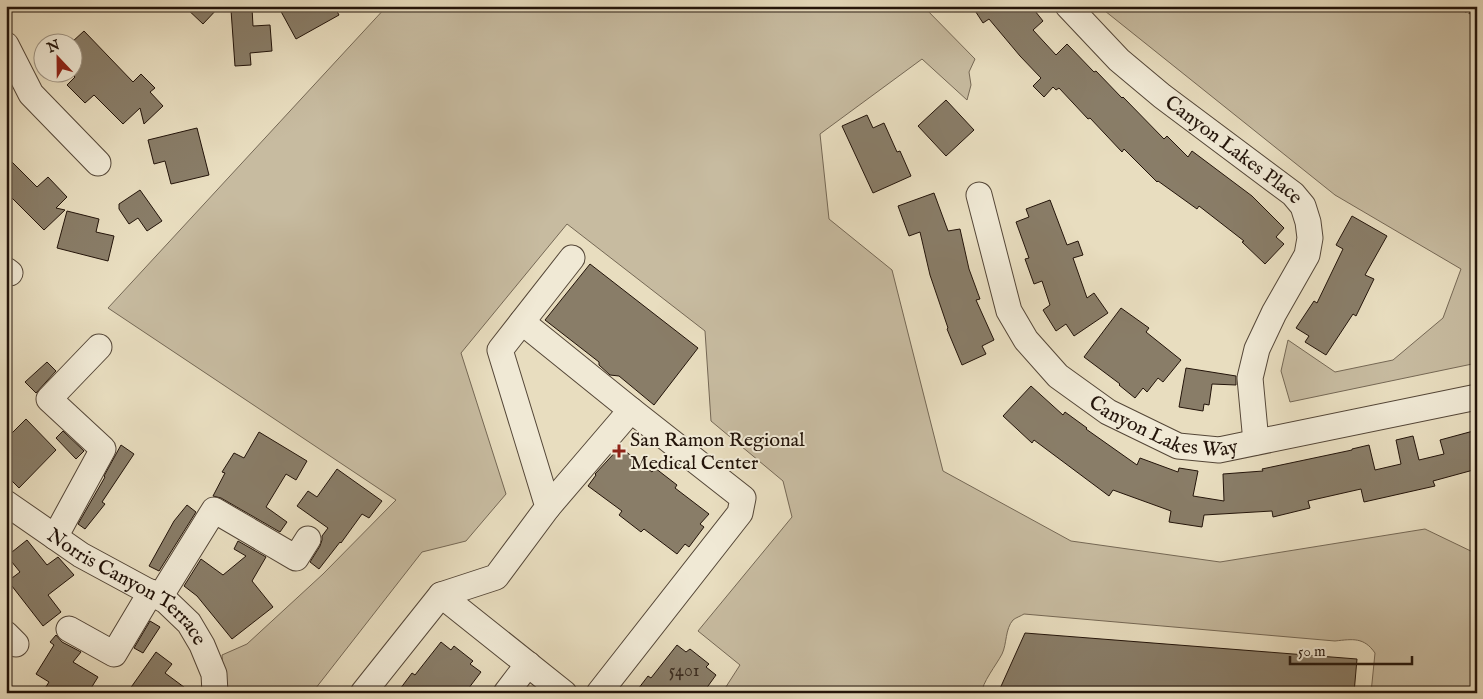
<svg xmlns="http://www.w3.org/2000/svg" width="1483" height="699" font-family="'IM FELL English',serif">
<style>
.green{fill:#c7bba0;stroke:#756855}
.building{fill:#897d68;stroke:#23140a}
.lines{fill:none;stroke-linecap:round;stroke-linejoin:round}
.minor-casing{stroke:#544637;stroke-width:27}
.path{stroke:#23140a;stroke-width:3;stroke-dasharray:1 2.5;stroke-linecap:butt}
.minor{stroke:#f0e9d5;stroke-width:25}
.poi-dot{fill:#8f2418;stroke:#f0e9d5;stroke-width:2}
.labels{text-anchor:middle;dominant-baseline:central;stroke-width:4;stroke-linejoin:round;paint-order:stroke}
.number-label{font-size:18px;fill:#3c2e22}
.street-label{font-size:20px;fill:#23140a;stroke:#f0e9d5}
.poi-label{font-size:20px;fill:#23140a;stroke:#f0e9d5;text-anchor:start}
</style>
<rect width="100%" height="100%" fill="#e8ddbf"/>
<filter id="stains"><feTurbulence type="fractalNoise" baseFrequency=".004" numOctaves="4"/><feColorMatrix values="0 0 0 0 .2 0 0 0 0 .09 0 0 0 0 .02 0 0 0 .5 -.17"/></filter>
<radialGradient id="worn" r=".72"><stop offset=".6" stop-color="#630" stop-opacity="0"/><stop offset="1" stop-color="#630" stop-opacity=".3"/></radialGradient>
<g class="green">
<path d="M387 6H923L975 59 969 72 971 85 967 100 922 59 820 134 829 219 892 270 943 471 1071 541 1220 562 1425 529 1477 554V693H1371L1375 653C1364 637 1353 639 1335 641L1024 614C1021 616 1015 618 1013 620 1005 629 1007 644 1002 654 997 664 981 684 982 693H722L740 665 698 631 792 517 783 481 711 421 705 331 567 224 461 353 506 494 466 541 422 552 312 693H225L222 655 247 644 323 574 396 500 108 308Z"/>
<polygon points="1101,6 1477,6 1477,363 1290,402 1281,371 1288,340 1335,372 1393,360 1443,318 1461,269 1335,195 1105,11"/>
</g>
<g class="building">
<polygon points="184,6 220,6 203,24"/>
<polygon points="278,6 334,6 339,15 296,39"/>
<polygon points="972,6 1031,6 1043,21 1033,30 1056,55 1067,44 1094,72 1096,71 1122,98 1123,97 1164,139 1167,136 1188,157 1192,151 1252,196 1284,228 1276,237 1284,244 1265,264 1242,242 1244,241 1199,206 1197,209 1158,181 1157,182 1124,149 1122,152 1090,118 1088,119 1059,88 1056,90 1053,87 1044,97 1033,86 1041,78 1020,56 989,19 983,23"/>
<polygon points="252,8 253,26 270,25 272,51 250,53 251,65 235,66 231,10"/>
<polygon points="84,31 133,82 141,74 155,88 150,92 163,106 144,124 140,108 123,124 94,95 85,103 67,85 75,77 72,74 72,42"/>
<polygon points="946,100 974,130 946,156 918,126"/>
<polygon points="867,115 873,128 884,123 897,152 900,151 911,176 873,193 842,126"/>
<polygon points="197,128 209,175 171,184 165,161 154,164 148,140"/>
<polygon points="6,156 37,187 48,177 67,197 56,208 65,210 44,230 6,192"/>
<polygon points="140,190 162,221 147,231 138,218 129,224 119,209 119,204"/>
<polygon points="934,193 948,231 960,229 969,269 980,299 976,300 994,340 982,346 986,354 962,365 947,329 948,328 930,275 920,232 909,236 898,206"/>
<polygon points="1050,200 1067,245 1078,241 1083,255 1073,258 1087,298 1094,293 1108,313 1074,336 1066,324 1056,331 1043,310 1050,305 1042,281 1034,284 1025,259 1029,258 1016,222 1029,217 1026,209"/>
<polygon points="67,211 99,219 96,232 114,236 108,261 57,248"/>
<polygon points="1352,216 1387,236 1365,275 1374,279 1356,316 1353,314 1326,355 1305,342 1309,336 1296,328 1314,301 1317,303 1343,249 1336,245"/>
<polygon points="590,264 698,348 654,405 619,376 610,375 599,365 599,362 545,320"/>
<polygon points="1121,308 1149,328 1146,332 1181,360 1163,382 1158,378 1147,392 1143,388 1135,398 1119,385 1120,384 1084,357"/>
<polygon points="47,362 56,371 36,393 25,382"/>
<polygon points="1186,368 1236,376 1236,385 1212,384 1209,405 1204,404 1203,411 1179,407"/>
<polygon points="1031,386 1063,415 1065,412 1087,428 1086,429 1137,465 1140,458 1178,472 1179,468 1198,471 1193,496 1224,501 1223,474 1263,471 1262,469 1352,450 1352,449 1369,445 1375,470 1401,464 1396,440 1413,436 1419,460 1444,454 1440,440 1477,430 1477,469 1433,481 1435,486 1364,502 1361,489 1308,501 1310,508 1273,517 1272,511 1204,515 1202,527 1169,522 1171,511 1113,490 1109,496 1034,440 1032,443 1003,416"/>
<polygon points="26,419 56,450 19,488 6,475 6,439"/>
<polygon points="63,431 84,451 76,459 56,438"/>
<polygon points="259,432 307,461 296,480 286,474 266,507 287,522 280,532 221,498 213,496 225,473 222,472 234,453 244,458"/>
<polygon points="121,445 134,454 102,502 105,504 85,529 78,524 105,477 104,476"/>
<polygon points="620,447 652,472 655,468 677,485 675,488 709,514 700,524 704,527 689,547 685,544 677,554 644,529 641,532 619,515 622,511 588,486 596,475 595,474"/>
<polygon points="337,469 382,501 369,518 362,514 341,543 340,542 319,569 310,562 320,546 322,540 322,536 328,528 297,506 308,491 317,497"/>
<polygon points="187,505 196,512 159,571 149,566 174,521"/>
<polygon points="27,540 47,565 58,557 74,575 48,595 61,612 43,626 8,581 20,572 7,556"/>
<polygon points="238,541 266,557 252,581 273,607 232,639 197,596 184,586 201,559 223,575 246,556 234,549"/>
<polygon points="150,621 160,627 143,653 134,648"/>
<polygon points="1025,633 1357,659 1354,693 998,693"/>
<polygon points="56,635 62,642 81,652 73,662 98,677 88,693 42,693 49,682 36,674 54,645 50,642"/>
<polygon points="441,642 451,650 454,646 473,661 470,664 481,672 465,693 397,693 412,673 415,675"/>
<polygon points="677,645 686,652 690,649 709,664 706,667 716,675 703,693 635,693 648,676 651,678"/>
<polygon points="156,652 172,664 165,673 192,693 127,693"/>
</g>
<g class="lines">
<defs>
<g id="minor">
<path id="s1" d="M1068 6 1119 60 1162 96 1293 194 1303 206 1308 222 1310 238 1307 255 1274 313 1257 349 1250 378 1256 442"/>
<polyline points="6,45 31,94 98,163"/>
<path id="s2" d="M979 195 1009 311 1026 340 1058 376 1108 412 1178 446 1219 450 1477 397"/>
<polyline points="6,270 10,273"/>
<polyline points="522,322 631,410 743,498 740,513 599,693"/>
<path id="s3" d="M6 503 81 555 166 601 189 623 202 645 214 674 215 693"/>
<polyline points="548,507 631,410"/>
<polyline points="55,537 103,449 49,399 99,347"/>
<polyline points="441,595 564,693"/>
<polyline points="160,597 214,510 296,558 308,539"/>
<polyline points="69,629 114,654 151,592"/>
<polyline points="6,634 16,644"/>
<polyline points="363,693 441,595 496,577 548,507 500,350 572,258"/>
<polyline points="506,693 528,664"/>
</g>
</defs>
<use href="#minor" class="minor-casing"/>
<polyline class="path" points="1449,6 1477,15"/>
<use href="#minor" class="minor"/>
</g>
<path class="poi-dot" d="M616.5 443.5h5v5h5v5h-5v5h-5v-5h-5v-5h5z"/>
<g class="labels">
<g class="number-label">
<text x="684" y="671">5401</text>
</g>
<g class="street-label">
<text stroke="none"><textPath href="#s1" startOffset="220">Canyon Lakes Place</textPath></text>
<text stroke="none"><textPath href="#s2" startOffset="322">Canyon Lakes Way</textPath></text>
<text stroke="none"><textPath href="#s3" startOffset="148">Norris Canyon Terrace</textPath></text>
</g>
<g class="poi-label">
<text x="630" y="440">San Ramon Regional<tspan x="630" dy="23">Medical Center</tspan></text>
</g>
</g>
<rect width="1483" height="699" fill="none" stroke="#e8ddbf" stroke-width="25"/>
<rect x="8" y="8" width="1468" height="684" fill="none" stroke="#23140a" stroke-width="2.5"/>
<rect x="12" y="12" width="1458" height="674" fill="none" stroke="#23140a"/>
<g transform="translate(58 58) rotate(338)"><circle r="24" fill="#f0e9d5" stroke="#9e9484"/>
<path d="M0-4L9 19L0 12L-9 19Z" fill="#8f2418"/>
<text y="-8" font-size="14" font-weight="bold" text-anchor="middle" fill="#23140a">N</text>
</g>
<path d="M1290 656v8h122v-8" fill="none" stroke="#23140a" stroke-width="2.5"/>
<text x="1298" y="656" font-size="15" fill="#23140a" stroke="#f0e9d5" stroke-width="4" paint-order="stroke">50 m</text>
<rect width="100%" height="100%" filter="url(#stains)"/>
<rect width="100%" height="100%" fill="url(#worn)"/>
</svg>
